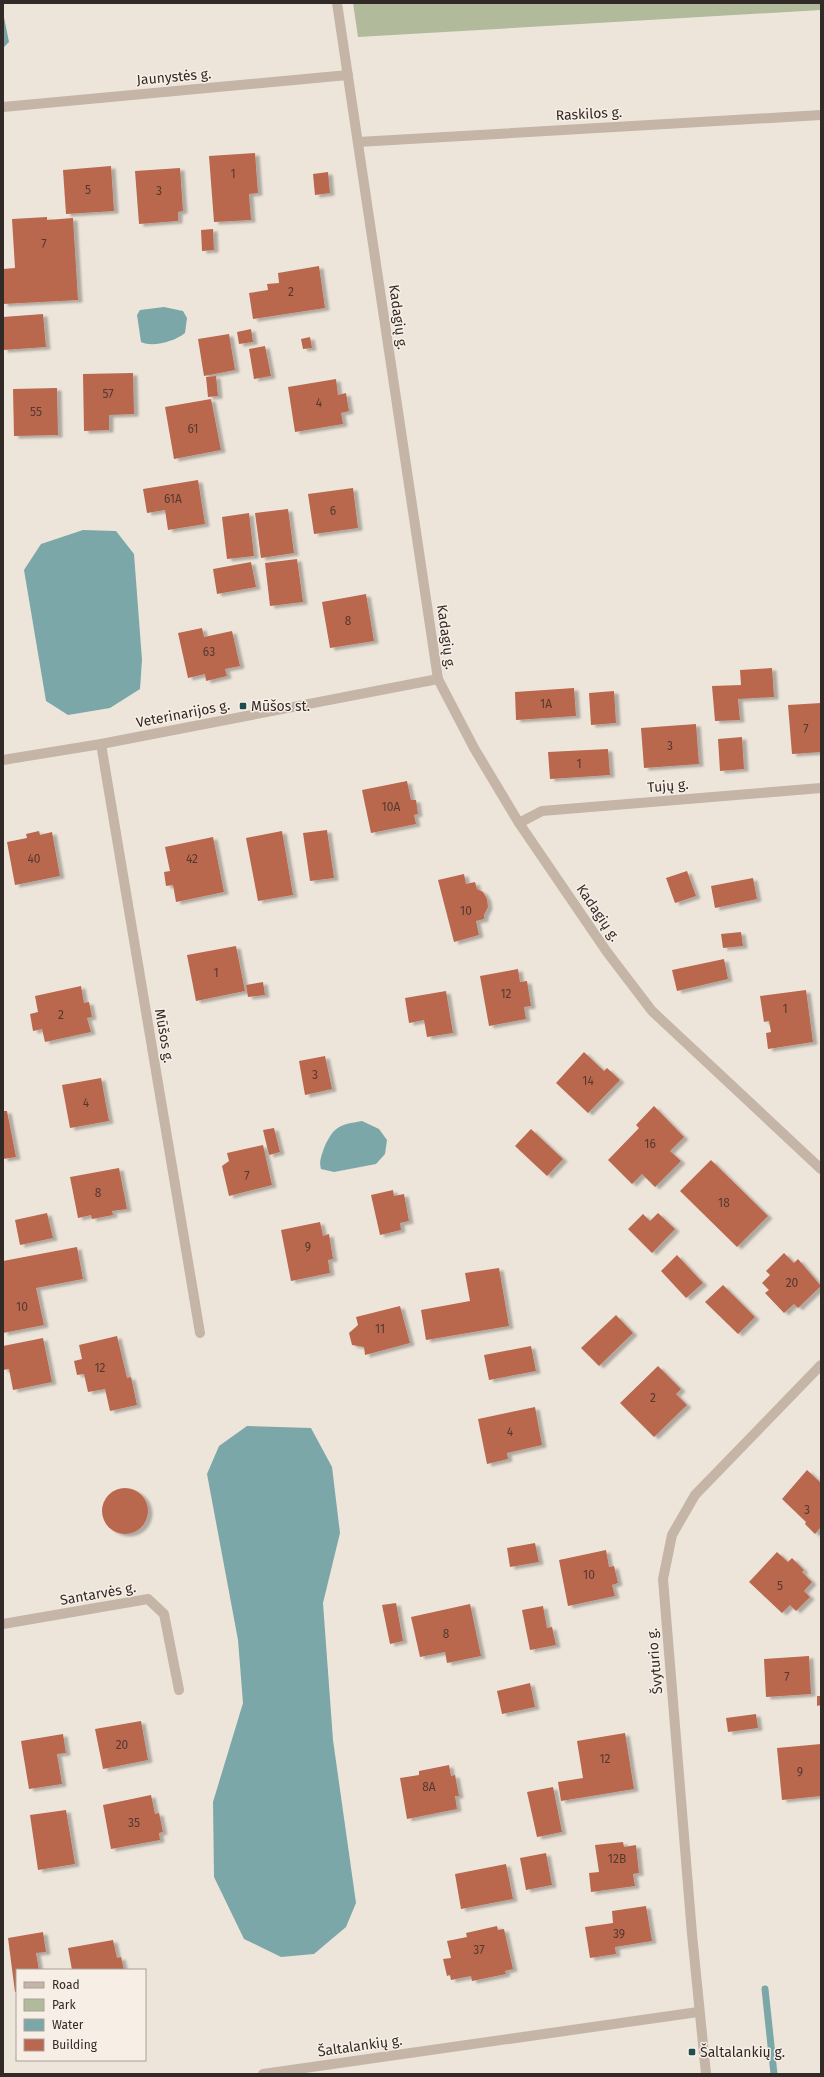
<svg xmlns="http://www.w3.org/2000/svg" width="824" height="2077" font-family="'Fira Sans',sans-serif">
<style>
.green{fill:#b1bb9c}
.water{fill:#7ca7a8}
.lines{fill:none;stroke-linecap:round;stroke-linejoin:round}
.stream{stroke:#7ca7a8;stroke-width:7}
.building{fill:#b9674e;filter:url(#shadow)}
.minor{stroke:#c5b5a7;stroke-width:10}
.poi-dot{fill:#214c4f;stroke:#f7efe6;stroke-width:1.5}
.labels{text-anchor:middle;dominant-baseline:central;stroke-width:3;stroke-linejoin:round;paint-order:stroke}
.number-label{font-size:12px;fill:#543931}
.street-label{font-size:14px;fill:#322a27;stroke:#f7efe6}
.poi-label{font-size:14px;fill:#322a27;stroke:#f7efe6;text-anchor:start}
</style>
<defs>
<filter id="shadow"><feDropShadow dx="4.5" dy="2.5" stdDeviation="1" flood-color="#0004"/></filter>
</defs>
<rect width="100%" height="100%" fill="#eee5da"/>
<polygon class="green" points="353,3 821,3 821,10 358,37"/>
<g class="water">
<polygon points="3,12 9,42 3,48"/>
<path d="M164 307 183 311 187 318 185 333C175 341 153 348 141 342L137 315 140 310Z"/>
<polygon points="83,530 116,531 134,554 142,660 140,689 110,708 68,715 46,701 24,570 41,544"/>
<path d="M362 1121 379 1129 387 1140 385 1154 376 1164 334 1172 321 1169C319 1161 321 1157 324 1148 334 1126 339 1125 362 1121Z"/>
<polygon points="247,1426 311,1428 332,1467 340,1533 323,1603 333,1740 356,1903 346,1927 314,1954 281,1957 244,1939 214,1877 213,1802 243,1703 238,1640 207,1474 219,1446"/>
</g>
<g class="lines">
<polyline class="stream" points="765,1989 774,2074"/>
</g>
<g class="building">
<polygon points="255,153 258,193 249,194 251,220 214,222 209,156"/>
<polygon points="111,166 114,211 66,214 63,170"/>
<polygon points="180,168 183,211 178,212 178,221 139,224 135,171"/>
<polygon points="328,172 330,193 315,195 313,174"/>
<polygon points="47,217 47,220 73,218 78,300 3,304 3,269 15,268 12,219"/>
<polygon points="213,229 214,250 202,251 201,230"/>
<polygon points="319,266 325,308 253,319 249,293 268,290 267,284 279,283 278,273"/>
<polygon points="43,314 46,347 3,350 3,317"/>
<polygon points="251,329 253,342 239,344 237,332"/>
<polygon points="229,334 235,370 204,376 198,339"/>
<polygon points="310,337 312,348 303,349 301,339"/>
<polygon points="265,346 271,376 254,379 249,349"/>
<polygon points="133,373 134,414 109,415 109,430 84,431 83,374"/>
<polygon points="216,376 218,396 208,397 206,377"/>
<polygon points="336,379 338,395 346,393 349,411 341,413 343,424 295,432 288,387"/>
<polygon points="57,388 58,435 14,436 13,389"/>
<polygon points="211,399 221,450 174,459 165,407"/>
<polygon points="198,480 205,524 168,530 165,510 147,513 143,489"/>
<polygon points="353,488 358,528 314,534 308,494"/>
<polygon points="288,509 294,553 261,558 255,513"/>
<polygon points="249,513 254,556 227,559 222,517"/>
<polygon points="297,559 303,602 270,606 265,563"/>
<polygon points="251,562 256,587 217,594 213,569"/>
<polygon points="366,594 374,641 330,648 322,602"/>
<polygon points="202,628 204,637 232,631 240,666 225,669 227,676 206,681 205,674 188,678 178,633"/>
<polygon points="772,668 774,697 738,699 740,720 715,721 712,686 741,685 740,670"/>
<polygon points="574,688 576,716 516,720 515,692"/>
<polygon points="614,691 616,723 591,725 589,693"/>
<polygon points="821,703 821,752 792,754 788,705"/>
<polygon points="696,724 699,764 644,768 641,728"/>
<polygon points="742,737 744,769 720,771 718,739"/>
<polygon points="608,749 610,775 550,779 548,752"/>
<polygon points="407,781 411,800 416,800 418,814 414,815 416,824 371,833 362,790"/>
<polygon points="327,830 334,878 310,881 303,833"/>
<polygon points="39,831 40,835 52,832 60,876 15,885 7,842 27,838 26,834"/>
<polygon points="282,831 293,895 258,901 246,838"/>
<polygon points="213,837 224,892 176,902 173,885 166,886 164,872 170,871 165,847"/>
<polygon points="687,871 696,896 675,903 666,878"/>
<polygon points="464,874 466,884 475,882 477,889 483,892 487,899 488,907 484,915 484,919 476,921 479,935 454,942 438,880"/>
<polygon points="753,878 757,899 715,908 711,886"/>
<polygon points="741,932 743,946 723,948 721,934"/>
<polygon points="236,946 245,991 196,1001 187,955"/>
<polygon points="724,959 728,979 677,991 672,970"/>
<polygon points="518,969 520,982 527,981 531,1006 524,1007 526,1019 489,1026 480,976"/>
<polygon points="263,982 265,995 248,997 246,985"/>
<polygon points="81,986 84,1003 89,1002 92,1017 87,1018 91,1032 45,1042 42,1029 33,1031 30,1014 38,1012 35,996"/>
<polygon points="806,990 813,1042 768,1049 766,1033 771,1032 769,1021 764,1022 760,996"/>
<polygon points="446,991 453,1033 427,1037 424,1020 409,1023 405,998"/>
<polygon points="584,1052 604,1071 607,1068 620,1080 588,1113 556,1083"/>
<polygon points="325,1056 332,1089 305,1095 299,1061"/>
<polygon points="101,1078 109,1121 70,1128 62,1085"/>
<polygon points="654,1106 684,1137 670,1151 681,1161 655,1187 642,1174 632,1184 608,1160 639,1128 636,1125"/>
<polygon points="3,1111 7,1111 16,1157 3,1159"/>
<polygon points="274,1128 280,1152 269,1155 263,1130"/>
<polygon points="531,1129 563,1159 547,1176 515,1146"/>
<polygon points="263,1145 272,1185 229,1196 222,1166 229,1161 227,1153"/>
<polygon points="711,1160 768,1216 737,1247 680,1191"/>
<polygon points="119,1168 127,1209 112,1211 113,1215 92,1219 91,1215 78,1218 70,1177"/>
<polygon points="393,1190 394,1196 404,1194 409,1221 400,1223 401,1230 380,1235 371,1195"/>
<polygon points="47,1213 53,1238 20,1245 15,1220"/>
<polygon points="658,1213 675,1229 652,1253 628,1229 643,1214 650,1221"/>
<polygon points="320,1222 323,1236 329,1234 333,1259 328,1260 330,1273 291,1281 281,1230"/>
<polygon points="77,1247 83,1279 36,1288 44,1325 3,1333 3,1261"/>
<polygon points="784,1253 794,1263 798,1259 821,1286 798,1308 794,1304 784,1313 765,1293 769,1290 762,1283 770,1275 766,1271"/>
<polygon points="677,1255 703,1283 686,1298 661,1271"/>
<polygon points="499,1268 509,1326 426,1340 421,1310 470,1301 465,1273"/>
<polygon points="723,1285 755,1317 738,1334 705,1302"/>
<polygon points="400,1306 410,1343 365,1355 364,1347 352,1345 349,1333 358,1325 356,1317"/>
<polygon points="616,1315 633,1333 599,1366 581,1348"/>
<polygon points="117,1336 127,1378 131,1377 137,1405 110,1411 105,1389 88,1392 84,1374 77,1375 74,1361 82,1359 79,1345"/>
<polygon points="43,1338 52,1382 13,1390 9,1369 3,1370 3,1346"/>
<polygon points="531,1346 536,1371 489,1380 484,1355"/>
<polygon points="658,1366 681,1389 676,1394 687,1405 654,1437 620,1403"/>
<polygon points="535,1407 542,1445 507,1453 508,1459 487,1464 478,1419"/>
<polygon points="807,1470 821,1483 821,1527 815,1534 805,1524 806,1522 782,1499"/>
<circle cx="125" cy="1511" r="23"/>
<polygon points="535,1543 539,1562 510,1567 507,1548"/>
<polygon points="606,1550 609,1567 614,1566 618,1583 612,1585 615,1596 568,1606 559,1560"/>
<polygon points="777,1552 788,1562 792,1558 804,1570 802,1572 812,1582 804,1591 810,1597 796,1611 790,1605 782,1613 749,1582"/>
<polygon points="396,1603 403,1641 390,1644 382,1605"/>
<polygon points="470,1604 481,1656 447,1663 445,1652 420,1657 411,1617"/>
<polygon points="543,1606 547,1628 552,1627 556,1645 530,1650 522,1610"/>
<polygon points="809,1656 811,1694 766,1697 764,1659"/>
<polygon points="530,1683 535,1707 502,1714 497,1691"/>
<polygon points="817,1696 821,1696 821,1705 817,1706"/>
<polygon points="756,1714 758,1728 728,1732 726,1718"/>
<polygon points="141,1721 148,1760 103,1769 95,1729"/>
<polygon points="625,1733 634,1789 561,1801 558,1782 583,1778 577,1741"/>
<polygon points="63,1734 66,1753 57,1754 62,1784 29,1789 21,1741"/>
<polygon points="821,1744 821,1796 782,1800 777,1748"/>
<polygon points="449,1765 451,1776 455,1775 459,1796 455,1796 457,1809 407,1819 400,1778 419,1775 419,1771"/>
<polygon points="553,1787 562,1832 537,1837 527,1792"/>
<polygon points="151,1795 155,1814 159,1813 163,1832 159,1833 160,1840 111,1849 103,1805"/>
<polygon points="66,1810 75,1864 38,1870 30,1815"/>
<polygon points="623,1842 624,1847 636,1845 639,1873 633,1874 635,1886 591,1892 589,1873 599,1872 595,1845"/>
<polygon points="546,1853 552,1885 526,1890 520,1858"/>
<polygon points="506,1864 513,1899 461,1909 455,1874"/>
<polygon points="646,1906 652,1941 615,1947 616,1954 590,1958 585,1927 613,1923 612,1911"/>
<polygon points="497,1926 498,1930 504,1929 513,1969 505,1971 506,1974 472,1981 471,1976 451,1980 450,1975 447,1976 443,1959 451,1958 447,1941 467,1937 466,1933"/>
<polygon points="43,1932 46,1952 36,1953 39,1970 17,1970 17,1992 15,1992 8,1938"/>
<polygon points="113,1940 117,1958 121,1957 124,1970 72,1970 68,1948"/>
</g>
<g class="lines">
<g class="minor">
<polyline points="337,3 438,679 474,748 519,823 607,952 652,1011 821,1169"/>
<polyline points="3,107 348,75"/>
<polyline points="358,142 821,115"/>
<polyline points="101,744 200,1333"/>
<polyline points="3,760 101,744 438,679"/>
<polyline points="519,823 542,811 821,788"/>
<polyline points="3,1624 148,1599 164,1614 179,1690"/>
<polyline points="263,2074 698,2012"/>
<polyline points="706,2074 692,1934 663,1579 672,1535 695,1495 821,1365"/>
</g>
</g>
<g class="poi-dot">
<rect x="239" y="702" width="8" height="8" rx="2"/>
<rect x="688" y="2048" width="8" height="8" rx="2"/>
</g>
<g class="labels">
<g class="number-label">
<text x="233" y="174">1</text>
<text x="88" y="190">5</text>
<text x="159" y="191">3</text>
<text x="44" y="244">7</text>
<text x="291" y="292">2</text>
<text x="108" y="394">57</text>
<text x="319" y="403">4</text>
<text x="36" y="412">55</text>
<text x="193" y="429">61</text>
<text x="173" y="499">61A</text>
<text x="333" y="511">6</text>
<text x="348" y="621">8</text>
<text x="209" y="652">63</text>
<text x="546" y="704">1A</text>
<text x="806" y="729">7</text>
<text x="670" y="746">3</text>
<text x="579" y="764">1</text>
<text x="391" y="807">10A</text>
<text x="34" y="859">40</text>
<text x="192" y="859">42</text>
<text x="466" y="911">10</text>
<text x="216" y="973">1</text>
<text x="506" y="994">12</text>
<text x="785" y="1009">1</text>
<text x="61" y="1015">2</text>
<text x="315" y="1075">3</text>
<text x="588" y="1081">14</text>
<text x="86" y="1103">4</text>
<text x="650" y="1144">16</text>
<text x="247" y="1176">7</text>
<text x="98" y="1193">8</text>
<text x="724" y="1203">18</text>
<text x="308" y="1247">9</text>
<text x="792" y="1283">20</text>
<text x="22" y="1307">10</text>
<text x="380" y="1329">11</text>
<text x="100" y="1368">12</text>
<text x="653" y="1398">2</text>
<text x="510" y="1432">4</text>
<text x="807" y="1510">3</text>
<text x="589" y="1575">10</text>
<text x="780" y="1586">5</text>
<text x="446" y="1634">8</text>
<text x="787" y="1677">7</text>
<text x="122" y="1745">20</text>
<text x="605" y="1759">12</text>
<text x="800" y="1772">9</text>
<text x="429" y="1787">8A</text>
<text x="134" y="1823">35</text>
<text x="617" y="1859">12B</text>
<text x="619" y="1934">39</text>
<text x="479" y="1950">37</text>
</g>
<g class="street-label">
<text transform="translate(174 77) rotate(-5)">Jaunystės g.</text>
<text transform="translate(589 114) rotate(-3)">Raskilos g.</text>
<text transform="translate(398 317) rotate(82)">Kadagių g.</text>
<text transform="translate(446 637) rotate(82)">Kadagių g.</text>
<text transform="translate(183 714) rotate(-11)">Veterinarijos g.</text>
<text transform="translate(668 786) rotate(-5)">Tujų g.</text>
<text transform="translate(598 913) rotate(56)">Kadagių g.</text>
<text transform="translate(164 1036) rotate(80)">Mūšos g.</text>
<text transform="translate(98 1594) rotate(-10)">Santarvės g.</text>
<text transform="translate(655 1661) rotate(-95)">Švyturio g.</text>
<text transform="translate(360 2046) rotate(-8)">Šaltalankių g.</text>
</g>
<g class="poi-label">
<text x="251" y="706">Mūšos st.</text>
<text x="700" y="2052">Šaltalankių g.</text>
</g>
</g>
<rect width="824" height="2077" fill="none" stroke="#322a27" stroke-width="8"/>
<rect x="16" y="1969" width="130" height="92" fill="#f7efe6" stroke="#a8a09a"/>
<rect x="24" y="1982" width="20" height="6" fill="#c5b5a7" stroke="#a8a09a"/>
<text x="52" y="1989" font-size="12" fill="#322a27">Road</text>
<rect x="24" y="1999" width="20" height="12" fill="#b1bb9c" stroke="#a8a09a"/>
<text x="52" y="2009" font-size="12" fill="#322a27">Park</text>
<rect x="24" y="2019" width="20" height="12" fill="#7ca7a8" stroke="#a8a09a"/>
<text x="52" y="2029" font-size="12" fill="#322a27">Water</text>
<rect x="24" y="2039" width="20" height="12" fill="#b9674e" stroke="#a8a09a"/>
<text x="52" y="2049" font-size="12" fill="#322a27">Building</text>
</svg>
